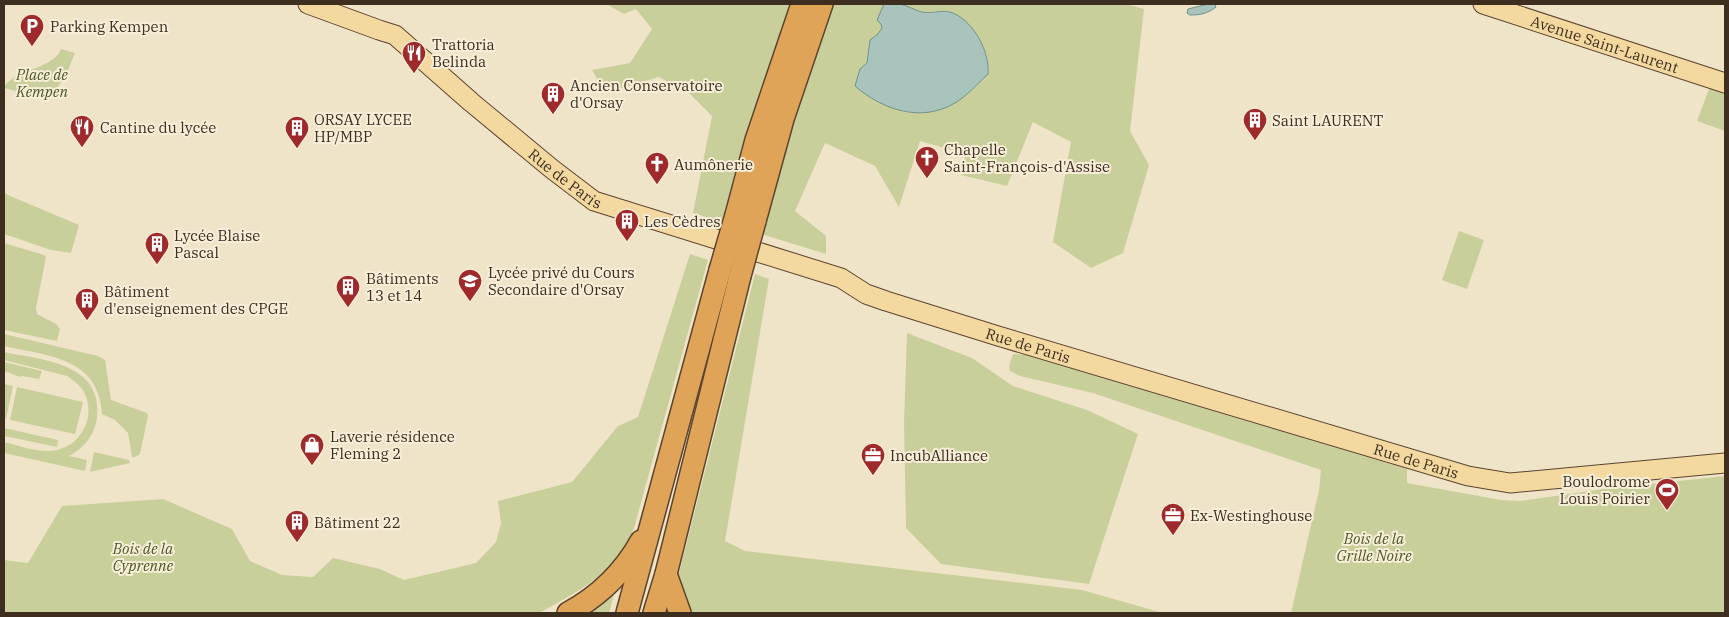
<svg xmlns="http://www.w3.org/2000/svg" width="1729" height="617" font-family="'IBM Plex Serif',serif">
<style>
.green{fill:#c9cf9b}
.water{fill:#a9c4bc;stroke:#6f938a}
.lines{fill:none;stroke-linecap:round;stroke-linejoin:round}
.major-casing{stroke:#5b4430;stroke-width:21}
.highway-casing{stroke:#5b4430;stroke-width:24}
.major{stroke:#f3d9a0;stroke-width:19}
.highway{stroke:#e0a458;stroke-width:21}
.highway-bridge-casing{stroke:#5b4430;stroke-width:24;stroke-linecap:butt}
.highway-bridge{stroke:#e0a458;stroke-width:21}
.labels{text-anchor:middle;dominant-baseline:central;stroke-width:4;stroke-linejoin:round;paint-order:stroke}
.poi-label{font-size:15px;fill:#3d2e20;stroke:#f7eed8;text-anchor:start}
.street-label{font-size:15px;fill:#3d2e20;stroke:#f7eed8}
.park-label{font-size:15px;font-style:italic;fill:#4d5a26;stroke:#f7eed8}
</style>
<rect width="100%" height="100%" fill="#f0e4c8"/>
<g class="green">
<polygon points="606,4 884,4 877,20 881,24 882,28 877,35 870,40 867,63 860,69 903,112 914,113 931,112 973,89 987,74 944,11 923,12 900,4 1126,4 1144,9 1130,131 1149,165 1123,253 1091,268 1053,242 1071,142 1033,122 1007,186 961,175 966,154 920,141 899,207 875,166 825,143 795,211 826,236 826,254 693,213 712,116 689,93 659,77 605,93 592,70 630,63 652,29 636,9 624,14"/>
<path d="M61 49 75 53 66 75 49 100 4 88C12 69 53 70 61 49Z"/>
<polygon points="1710,86 1725,87 1725,131 1697,121"/>
<polygon points="4,192 8,195 79,225 71,253 51,250 4,234"/>
<polygon points="1459,231 1484,240 1467,289 1442,280"/>
<polygon points="4,243 44,255 46,257 36,308 37,314 56,324 60,329 57,341 4,330"/>
<path d="M690 254 708 260 634 528C614 574 581 590 539 613H4V560L28 563 62 506 163 499 232 529 250 561 282 575 313 577 333 558 380 569 404 580 476 563 496 542 501 523 498 501 572 482 618 426 638 417Z"/>
<polygon points="755,274 769,279 725,541 745,551 1082,590 1163,613 669,613"/>
<polygon points="907,333 972,358 1013,386 1087,410 1138,434 1089,584 941,564 906,528 904,422"/>
<path d="M4 334 98 356 105 360 111 400 147 413 148 416 140 454 135 457H132L128 433 115 420 102 414C99 357 47 356 4 346Z"/>
<path d="M4 352C42 360 103 363 97 417 95 435 84 448 69 456L87 460 85 471 4 453V442C20 446 41 454 57 450 83 444 96 415 84 392 80 385 73 380 67 376L4 360Z"/>
<polygon points="1013,354 1036,355 1407,469 1407,483 1501,500 1520,501 1604,489 1725,476 1725,613 1291,613 1319,490 1321,470 1093,393 1020,376 1010,371 1009,366"/>
<polygon points="4,362 42,371 39,379 22,376 20,377 4,371"/>
<polygon points="4,384 13,386 6,419 4,418"/>
<polygon points="17,387 83,402 75,434 10,420"/>
<polygon points="4,428 58,440 57,447 4,436"/>
<polygon points="94,452 129,460 130,463 90,472"/>
<polygon points="614,594 609,613 580,613"/>
</g>
<g class="water">
<path d="M884 4C889 4 895 3 899 4 907 5 914 10 922 12 932 14 943 9 953 13 974 22 990 52 988 74 977 84 968 95 955 103 921 123 883 110 855 86L860 69 867 63 870 40 877 35 882 28 881 24 877 20Z"/>
<path d="M1208 4H1215L1216 7C1207 14 1200 15 1190 15L1187 13 1188 9Z"/>
</g>
<g class="lines">
<defs>
<g id="major">
<path id="s1" d="M308 4 379 30 395 35 471 102 552 169 594 201 841 278 866 294 886 301 998 336 1468 476 1510 483 1725 463"/>
<path id="s2" d="M1483 4 1725 83"/>
</g>
<g id="highway">
<polyline points="736,215 756,140 802,4"/>
<polyline points="755,221 783,119 822,4"/>
<polyline points="666,574 680,613"/>
<path d="M568 613C599 596 624 572 641 541"/>
<polyline points="627,613 720,270"/>
<polyline points="654,613 666,574 740,276"/>
</g>
</defs>
<use href="#major" class="major-casing"/>
<use href="#highway" class="highway-casing"/>
<use href="#major" class="major"/>
<use href="#highway" class="highway"/>
<defs>
<g id="highway-bridge">
<polyline points="720,270 736,215"/>
<polyline points="740,276 755,221"/>
</g>
</defs>
<use href="#highway-bridge" class="highway-bridge-casing"/>
<use href="#highway-bridge" class="highway-bridge"/>
</g>
<defs>
<symbol id="parking-pin" viewBox="-11 -11 22 30"><path d="M0 17L-7.5 6A9.5 9.5 0 1 1 7.5 6Z" fill="#9e2a2b" stroke="#f7eed8"/><path d="M-3.5-5.5H1a3.5 3.5 0 0 1 0 7H-1V5.5H-3.5ZM-1-3.4V-.6H.8a1.4 1.4 0 0 0 0-2.8Z" fill="#fff"/></symbol>
<symbol id="restaurant-pin" viewBox="-11 -11 22 30"><path d="M0 17L-7.5 6A9.5 9.5 0 1 1 7.5 6Z" fill="#9e2a2b" stroke="#f7eed8"/><path d="M-5-6h1v4h1v-4h1v4h1v-4h1v5L-1.5 .5V6h-2V.5L-5-1ZM5-6V6H3V1.5H1.5Q1.5-4 5-6Z" fill="#fff"/></symbol>
<symbol id="building-pin" viewBox="-11 -11 22 30"><path d="M0 17L-7.5 6A9.5 9.5 0 1 1 7.5 6Z" fill="#9e2a2b" stroke="#f7eed8"/><path d="M-4-6H4V6H1V3H-1V6H-4ZM-2.5-4.3h1.7v1.8h-1.7ZM.8-4.3h1.7v1.8H.8ZM-2.5-1h1.7V.8h-1.7ZM.8-1h1.7V.8H.8Z" fill="#fff"/></symbol>
<symbol id="church-pin" viewBox="-11 -11 22 30"><path d="M0 17L-7.5 6A9.5 9.5 0 1 1 7.5 6Z" fill="#9e2a2b" stroke="#f7eed8"/><path d="M-1.2-6h2.4v3.5h3.3v2.4h-3.3V6h-2.4V-.1h-3.3v-2.4h3.3Z" fill="#fff"/></symbol>
<symbol id="school-pin" viewBox="-11 -11 22 30"><path d="M0 17L-7.5 6A9.5 9.5 0 1 1 7.5 6Z" fill="#9e2a2b" stroke="#f7eed8"/><path d="M0-5L7-2L0 1L-7-2ZM-4 1L0 2.5L4 1V4Q0 6-4 4Z" fill="#fff"/></symbol>
<symbol id="shop-pin" viewBox="-11 -11 22 30"><path d="M0 17L-7.5 6A9.5 9.5 0 1 1 7.5 6Z" fill="#9e2a2b" stroke="#f7eed8"/><path d="M-5-2.5h2.3a2.7 3.5 0 0 1 5.4 0H5L5.5 6h-11ZM-1.5-2.5h3a1.5 2.3 0 0 0-3 0Z" fill="#fff"/></symbol>
<symbol id="office-pin" viewBox="-11 -11 22 30"><path d="M0 17L-7.5 6A9.5 9.5 0 1 1 7.5 6Z" fill="#9e2a2b" stroke="#f7eed8"/><path d="M-6-3h4V-5.5h4V-3h4V5H-6ZM-1-4.5V-3h2v-1.5ZM-6 0V1H6V0Z" fill="#fff"/></symbol>
<symbol id="stadium-pin" viewBox="-11 -11 22 30"><path d="M0 17L-7.5 6A9.5 9.5 0 1 1 7.5 6Z" fill="#9e2a2b" stroke="#f7eed8"/><path d="M0-5a6.5 5 0 1 0 0 10a6.5 5 0 1 0 0-10ZM-3.5-1.8h7v3.6h-7Z" fill="#fff"/></symbol>
</defs>
<g fill-rule="evenodd">
<use href="#parking-pin" x="18" y="12" width="28" height="38"/>
<use href="#restaurant-pin" x="400" y="39" width="28" height="38"/>
<use href="#building-pin" x="539" y="80" width="28" height="38"/>
<use href="#building-pin" x="1241" y="106" width="28" height="38"/>
<use href="#restaurant-pin" x="68" y="113" width="28" height="38"/>
<use href="#building-pin" x="283" y="114" width="28" height="38"/>
<use href="#church-pin" x="913" y="144" width="28" height="38"/>
<use href="#church-pin" x="643" y="150" width="28" height="38"/>
<use href="#building-pin" x="613" y="207" width="28" height="38"/>
<use href="#building-pin" x="143" y="230" width="28" height="38"/>
<use href="#school-pin" x="456" y="267" width="28" height="38"/>
<use href="#building-pin" x="334" y="273" width="28" height="38"/>
<use href="#building-pin" x="73" y="286" width="28" height="38"/>
<use href="#shop-pin" x="298" y="431" width="28" height="38"/>
<use href="#office-pin" x="859" y="441" width="28" height="38"/>
<use href="#stadium-pin" x="1653" y="476" width="28" height="38"/>
<use href="#office-pin" x="1159" y="501" width="28" height="38"/>
<use href="#building-pin" x="283" y="508" width="28" height="38"/>
</g>
<g class="labels">
<g class="poi-label">
<text x="50" y="26">Parking Kempen</text>
<text x="432" y="44">Trattoria<tspan x="432" dy="17">Belinda</tspan></text>
<text x="570" y="85">Ancien Conservatoire<tspan x="570" dy="17">d'Orsay</tspan></text>
<text x="314" y="119">ORSAY LYCEE<tspan x="314" dy="17">HP/MBP</tspan></text>
<text x="1272" y="120">Saint LAURENT</text>
<text x="100" y="127">Cantine du lycée</text>
<text x="944" y="149">Chapelle<tspan x="944" dy="17">Saint-François-d'Assise</tspan></text>
<text x="674" y="164">Aumônerie</text>
<text x="644" y="221">Les Cèdres</text>
<text x="174" y="235">Lycée Blaise<tspan x="174" dy="17">Pascal</tspan></text>
<text x="488" y="272">Lycée privé du Cours<tspan x="488" dy="17">Secondaire d'Orsay</tspan></text>
<text x="366" y="278">Bâtiments<tspan x="366" dy="17">13 et 14</tspan></text>
<text x="104" y="291">Bâtiment<tspan x="104" dy="17">d'enseignement des CPGE</tspan></text>
<text x="330" y="436">Laverie résidence<tspan x="330" dy="17">Fleming 2</tspan></text>
<text x="890" y="455">IncubAlliance</text>
<text x="1650" y="481" text-anchor="end">Boulodrome<tspan x="1650" dy="17">Louis Poirier</tspan></text>
<text x="1190" y="515">Ex-Westinghouse</text>
<text x="314" y="522">Bâtiment 22</text>
</g>
<g class="street-label">
<text stroke="none"><textPath href="#s2" startOffset="128">Avenue Saint-Laurent</textPath></text>
<text stroke="none"><textPath href="#s1" startOffset="315">Rue de Paris</textPath></text>
<text stroke="none"><textPath href="#s1" startOffset="810">Rue de Paris</textPath></text>
<text stroke="none"><textPath href="#s1" startOffset="1215">Rue de Paris</textPath></text>
</g>
<g class="park-label">
<text x="42" y="74">Place de<tspan x="42" dy="17">Kempen</tspan></text>
<text x="1374" y="538">Bois de la<tspan x="1374" dy="17">Grille Noire</tspan></text>
<text x="143" y="548">Bois de la<tspan x="143" dy="17">Cyprenne</tspan></text>
</g>
</g>
<rect width="1729" height="617" fill="none" stroke="#3d2e20" stroke-width="10"/>
</svg>
